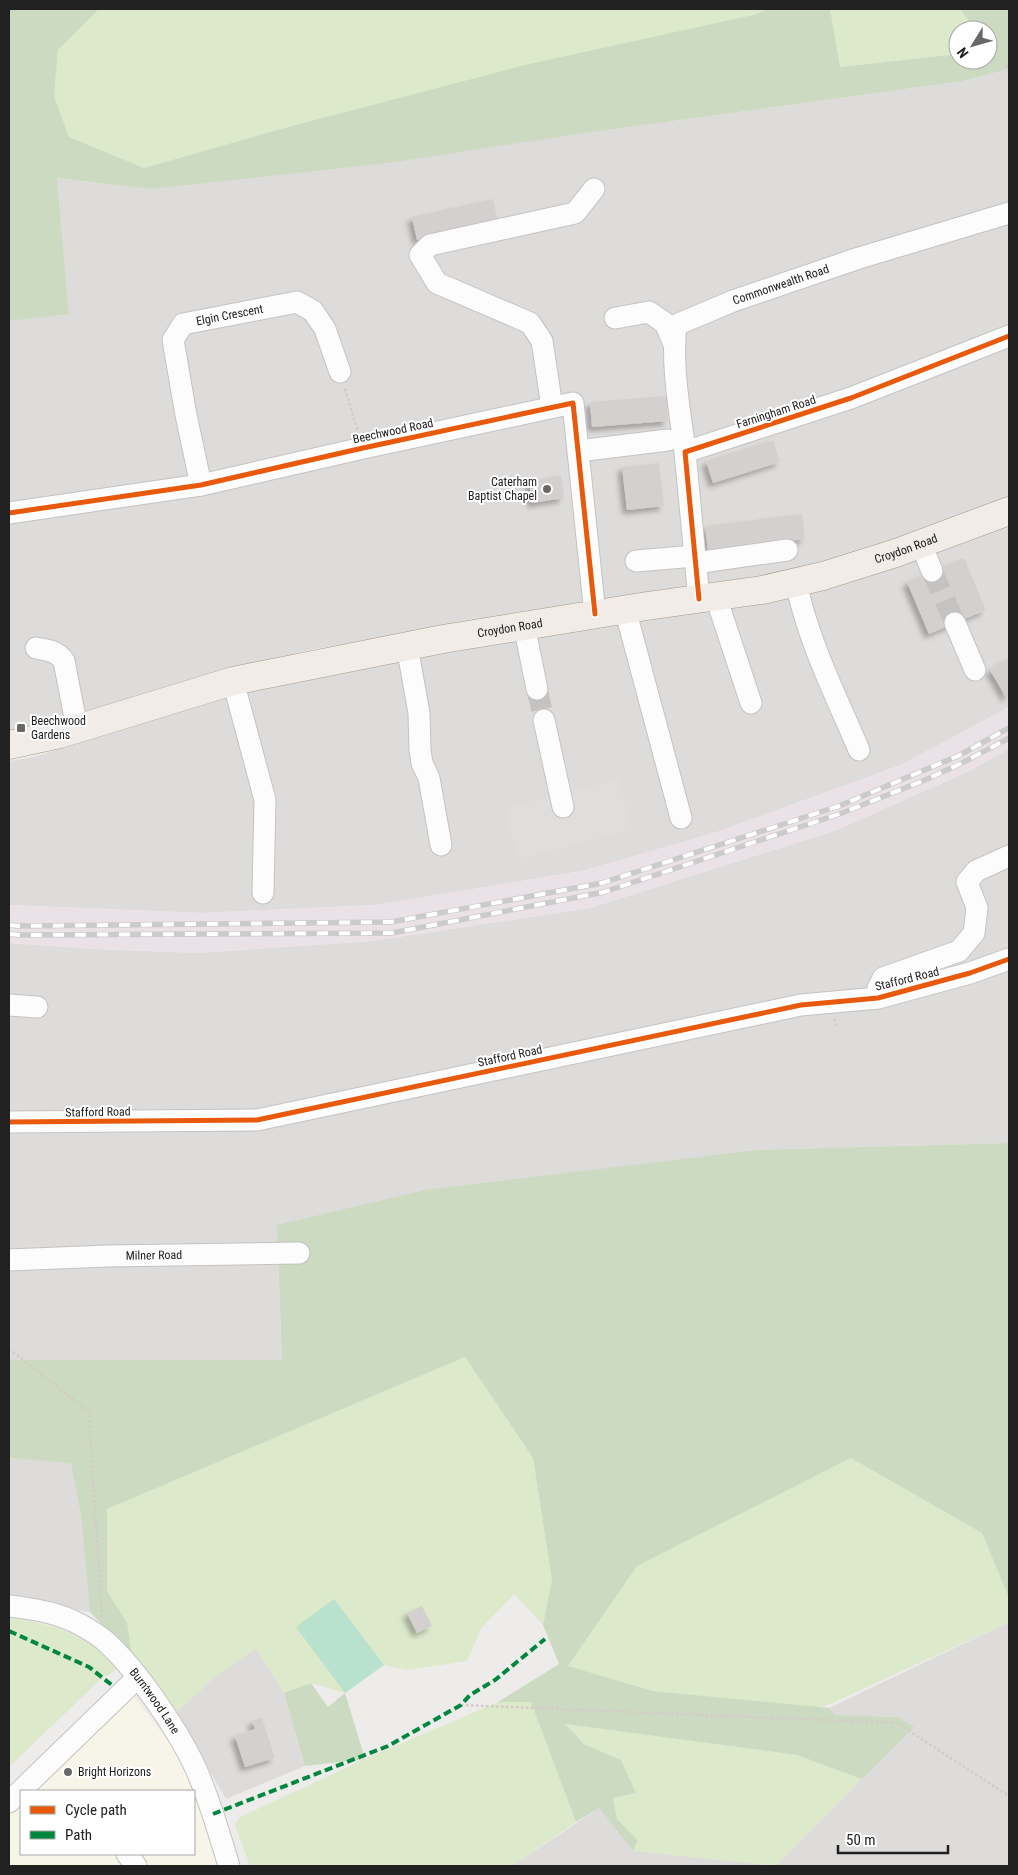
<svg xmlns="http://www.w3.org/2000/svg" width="1018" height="1875" font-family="'Roboto Condensed',sans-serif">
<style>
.residential{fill:#dedcdb}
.industrial{fill:#ebe2e8}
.education{fill:#f6f5e7;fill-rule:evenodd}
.grass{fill:#dce9cb}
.forest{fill:#cbdac1}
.pitch{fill:#b8e2ce}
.parking{fill:#dfdedd}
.building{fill:#d3d0cf;filter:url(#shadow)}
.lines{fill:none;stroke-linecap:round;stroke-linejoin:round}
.minor-tunnel{stroke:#c5c3c2;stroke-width:21;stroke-dasharray:21 11;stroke-linecap:butt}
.minor-casing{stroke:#c4c3c2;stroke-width:23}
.major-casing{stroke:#a39888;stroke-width:29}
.path{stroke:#d6cac9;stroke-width:2.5;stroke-dasharray:2.5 2.5;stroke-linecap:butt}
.minor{stroke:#fcfcfc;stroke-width:21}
.major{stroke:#f1ece7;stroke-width:28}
.rail-casing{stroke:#cbcbcb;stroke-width:5.5}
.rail{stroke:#fff;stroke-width:4;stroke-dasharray:11;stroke-linecap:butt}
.quiet{stroke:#00873e;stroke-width:4;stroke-dasharray:8 4;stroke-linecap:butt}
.cycleway-casing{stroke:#fff;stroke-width:8}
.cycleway{stroke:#e8590c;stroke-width:5}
.poi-dot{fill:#696867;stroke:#fff;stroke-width:2}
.labels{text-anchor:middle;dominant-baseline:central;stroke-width:4;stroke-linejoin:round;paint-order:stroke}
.street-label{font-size:12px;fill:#212121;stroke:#fff}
.poi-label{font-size:12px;fill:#212121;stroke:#fff;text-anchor:start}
</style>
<defs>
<filter id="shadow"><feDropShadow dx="-4.5" dy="4.5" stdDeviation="2.5" flood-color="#0004"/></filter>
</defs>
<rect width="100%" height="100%" fill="#eeecea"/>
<g class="residential">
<polygon points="1009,69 1009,498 939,525 815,566 711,589 557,609 314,649 195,678 73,717 9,731 9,321 69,313 57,178 151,189 571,135 963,81"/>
<polygon points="1009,526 1009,707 901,765 717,832 582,871 376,905 202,913 9,905 9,761 34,757 228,697 353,668 740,605 951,548"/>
<polygon points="1009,749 1009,1143 757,1150 278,1253 282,1360 9,1360 9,943 95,949 197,953 372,941 590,908 837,830 969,771"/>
<polygon points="9,1458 71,1462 81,1516 90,1612 9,1598"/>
<polygon points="1009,1622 1009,1863 1006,1866 512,1866 599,1808 633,1851 898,1717 836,1715 829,1708"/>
<polygon points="256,1647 284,1693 305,1766 226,1799 176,1713 210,1681"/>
</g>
<polygon class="industrial" points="1009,707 1009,749 969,771 837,830 590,908 372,941 197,953 95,949 9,943 9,905 202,913 376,905 582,871 717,832 901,765"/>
<path class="education" d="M124 1684 182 1759 197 1796 218 1866H9V1795ZM21 1791H194V1854H21Z"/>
<g class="grass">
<polygon points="99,9 770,9 753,15 277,130 144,168 69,137 54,96 58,50"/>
<polygon points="830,9 960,9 976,30 958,30 958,54 839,67"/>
<polygon points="465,1357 533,1458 552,1580 543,1625 514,1594 482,1627 467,1661 407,1670 384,1665 334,1600 297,1627 345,1693 311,1683 284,1693 256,1648 210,1681 176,1713 132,1656 107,1591 107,1509"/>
<polygon points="851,1458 982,1533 1009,1598 1009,1622 821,1708 653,1691 568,1666 637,1566"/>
<polygon points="9,1616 62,1629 99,1648 118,1669 102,1678 9,1767"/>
<polygon points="498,1702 531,1702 576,1822 512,1866 250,1866 235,1825 240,1817 365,1759"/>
<polygon points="565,1724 797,1755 862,1779 776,1866 633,1851 638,1840 617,1819 613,1798 636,1793 621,1760 584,1744"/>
</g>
<g class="forest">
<polygon points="9,9 99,9 58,50 54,96 69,137 144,168 277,130 525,65 753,15 770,9 830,9 840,67 958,54 958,60 988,60 988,51 992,50 988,45 988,30 976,30 960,9 1009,9 1009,69 963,81 571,135 388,163 151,189 57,178 69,314 9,321"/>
<polygon points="1009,1143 1009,1598 982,1533 851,1458 637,1566 568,1666 653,1691 829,1708 836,1715 898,1717 914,1727 862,1779 797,1755 565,1724 584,1744 621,1760 636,1793 613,1798 617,1819 638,1840 633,1851 599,1808 576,1822 531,1702 498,1702 559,1664 543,1625 552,1580 533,1458 465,1357 107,1509 107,1591 127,1623 132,1656 90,1612 81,1516 71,1463 9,1458 9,1360 282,1360 277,1225 425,1190 757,1150"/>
<polygon points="311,1683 328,1707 345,1693 365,1759 305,1766 284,1693"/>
</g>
<polygon class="pitch" points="334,1599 384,1665 345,1693 296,1627"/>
<polygon class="parking" points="619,779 632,830 518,859 505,808"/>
<g class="building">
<polygon points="493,199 498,222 417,240 412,217"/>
<polygon points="667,396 668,421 592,427 590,402"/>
<polygon points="773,440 780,462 713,483 706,461"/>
<polygon points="659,463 664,506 627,510 622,467"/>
<polygon points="561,475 564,498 532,503 529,481"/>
<polygon points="802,514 805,539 708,551 705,526"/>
<polygon points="964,558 986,610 929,634 907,582"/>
<polygon points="1009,658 1009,696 1006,697 990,670"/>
<polygon points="422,1606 432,1626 417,1633 407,1613"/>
<polygon points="262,1718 275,1758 245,1767 235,1736 255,1729 252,1721"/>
</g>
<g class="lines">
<g class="minor-tunnel">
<polyline points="932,571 955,623"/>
<polyline points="537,689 544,720"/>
</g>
<defs>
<g id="minor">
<polyline points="615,318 649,312 665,323 674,344"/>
<polyline points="552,407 542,341 530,323 437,283 420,255 430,245 575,213 594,189"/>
<polyline points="578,451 668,440"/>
<path id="s1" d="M685 452C680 410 671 367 676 325L733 301 859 258 1009 213"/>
<path id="s2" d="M201 485 186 415 173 340 183 324 297 302 313 311 325 329 340 372"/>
<polyline points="9,513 201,485 363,448 573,403 595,614"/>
<polyline points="921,544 932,571"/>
<polyline points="636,561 695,556"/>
<polyline points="695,563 787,550"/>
<path d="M796 582C808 641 836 696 859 750"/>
<polyline points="716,597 751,703"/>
<polyline points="699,599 685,452 851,398 1009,336"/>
<polyline points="625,609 681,818"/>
<polyline points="955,623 975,670"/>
<polyline points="524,625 537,689"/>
<polyline points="407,646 419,713 420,750 422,763 429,778 441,845"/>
<path d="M36 648C48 650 57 651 64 661L77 728"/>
<polyline points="233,681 265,800 263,893"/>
<polyline points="544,720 563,807"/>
<polyline points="878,998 878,988 883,978 959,951 974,933 977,908 967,882 976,871 1009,856"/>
<polyline points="9,1005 37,1007"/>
<polyline points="9,1122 257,1120 801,1005 878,998 970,973 1009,959"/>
<path id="s3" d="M9 1260 107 1256 299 1253"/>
<path id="s4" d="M9 1606C29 1608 52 1612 71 1620 82 1625 95 1633 104 1640 137 1669 182 1735 199 1776 211 1805 220 1836 229 1866"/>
<polyline points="9,1802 137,1678"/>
<polyline points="127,1854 136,1866"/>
</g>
<g id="major">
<path id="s5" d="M9 745 60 734 233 681 443 639 647 606 762 590 823 576 896 553 1009 511"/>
</g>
</defs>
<use href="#minor" class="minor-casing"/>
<use href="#major" class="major-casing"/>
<g class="path">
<polyline points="1006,65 1009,72"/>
<polyline points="345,389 358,432"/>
<polyline points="834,1019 837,1028"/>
<polyline points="9,1349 89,1412 102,1618"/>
<polyline points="461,1705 897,1723 1009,1796"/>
</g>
<use href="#minor" class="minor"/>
<use href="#major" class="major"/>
<defs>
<g id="rail">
<polyline points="9,925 19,926 391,922 602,883 839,806 958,756 1009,728"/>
<polyline points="9,934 19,935 392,933 604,892 842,813 925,780 964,762 1009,738"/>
</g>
</defs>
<use href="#rail" class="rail-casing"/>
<use href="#rail" class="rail"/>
<g class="quiet">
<polyline points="9,1631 89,1667 113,1686"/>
<polyline points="213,1814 388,1746 461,1705 470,1695 495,1680 545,1639"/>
</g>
<defs>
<g id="cycleway">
<polyline points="9,513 201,485 363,448 573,403 595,614"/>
<polyline points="699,599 685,452 851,398 1009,336"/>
<polyline points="9,1122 257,1120 801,1005 878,998 970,973 1009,959"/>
</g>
</defs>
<use href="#cycleway" class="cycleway-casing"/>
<use href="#cycleway" class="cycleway"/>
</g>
<g class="poi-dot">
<circle cx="547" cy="489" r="5"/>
<rect x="16" y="723" width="10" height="10" rx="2.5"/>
<circle cx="68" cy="1772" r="5"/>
</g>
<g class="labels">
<g class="street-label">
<text stroke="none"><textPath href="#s1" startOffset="240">Commonwealth Road</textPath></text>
<text stroke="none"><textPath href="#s2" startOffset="214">Elgin Crescent</textPath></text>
<text transform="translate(776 412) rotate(-18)">Farningham Road</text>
<text transform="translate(393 431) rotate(-12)">Beechwood Road</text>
<text stroke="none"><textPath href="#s5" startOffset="920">Croydon Road</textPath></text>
<text stroke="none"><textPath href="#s5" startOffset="515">Croydon Road</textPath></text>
<text transform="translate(907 979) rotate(-14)">Stafford Road</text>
<text transform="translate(510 1056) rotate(-12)">Stafford Road</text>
<text transform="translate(98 1112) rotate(-1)">Stafford Road</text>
<text stroke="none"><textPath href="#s3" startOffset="145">Milner Road</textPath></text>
<text stroke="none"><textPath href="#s4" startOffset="182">Burntwood Lane</textPath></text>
</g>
<g class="poi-label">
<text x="537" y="482" text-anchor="end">Caterham<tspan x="537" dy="14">Baptist Chapel</tspan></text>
<text x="31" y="721">Beechwood<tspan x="31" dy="14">Gardens</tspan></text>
<text x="78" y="1772">Bright Horizons</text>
</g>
</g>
<rect width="1018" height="1875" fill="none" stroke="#212121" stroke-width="20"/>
<rect x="20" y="1790" width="175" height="65" fill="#ffffff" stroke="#a6a6a6"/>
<rect x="30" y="1806" width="25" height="8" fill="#e8590c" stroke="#a6a6a6"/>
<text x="65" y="1815" font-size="15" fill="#212121">Cycle path</text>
<rect x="30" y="1831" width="25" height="8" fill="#00873e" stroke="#a6a6a6"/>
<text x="65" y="1840" font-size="15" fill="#212121">Path</text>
<g transform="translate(973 45) rotate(233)"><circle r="24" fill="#ffffff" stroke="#a6a6a6"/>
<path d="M0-4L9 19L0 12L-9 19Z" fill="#696867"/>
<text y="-8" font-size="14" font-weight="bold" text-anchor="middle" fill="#212121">N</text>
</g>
<path d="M838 1845v8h110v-8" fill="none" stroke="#212121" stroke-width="2.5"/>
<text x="846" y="1845" font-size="15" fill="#212121" stroke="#ffffff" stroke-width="4" paint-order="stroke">50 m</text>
</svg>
